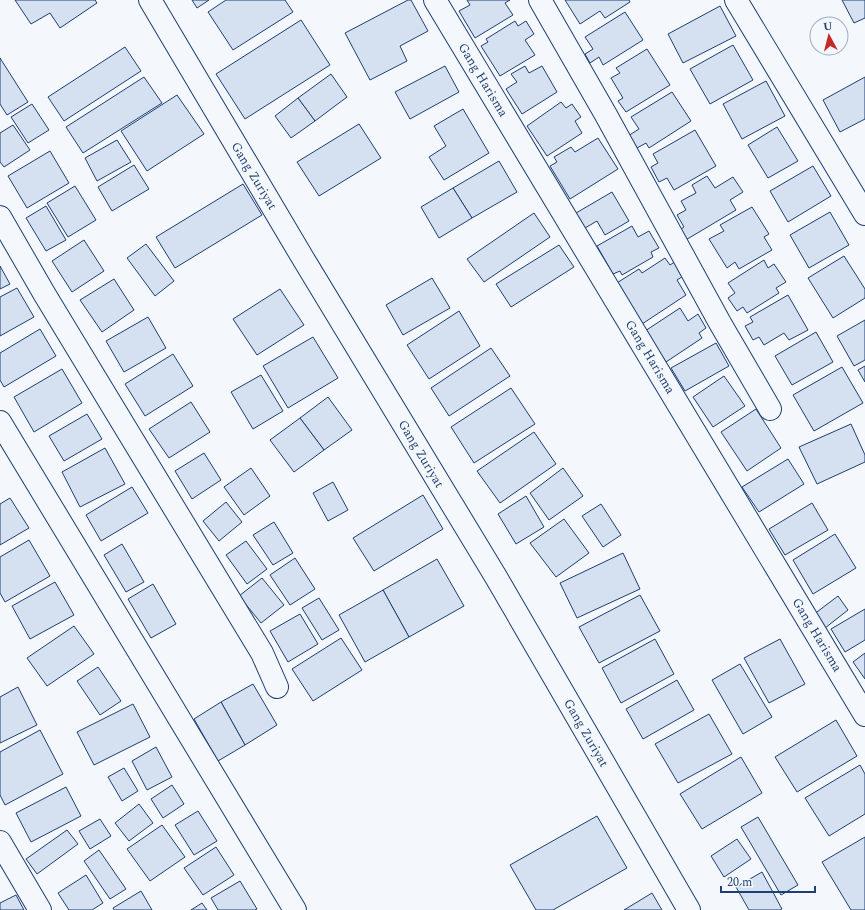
<svg xmlns="http://www.w3.org/2000/svg" width="865" height="910" font-family="Spectral,serif">
<style>
.building{fill:#d5e0f0;stroke:#1d3f73}
.lines{fill:none;stroke-linecap:round;stroke-linejoin:round}
.street-casing{stroke:#1d3f73;stroke-width:24}
.street{stroke:#f4f7fb;stroke-width:22}
.labels{text-anchor:middle;dominant-baseline:central;stroke-width:3;stroke-linejoin:round;paint-order:stroke}
.street-label{font-size:13px;fill:#1d3f73;stroke:#f4f7fb}
</style>
<rect width="100%" height="100%" fill="#f4f7fb"/>
<g class="building">
<polygon points="15,0 95,0 97,3 60,28 50,13 31,24"/>
<polygon points="192,0 209,0 197,8"/>
<polygon points="226,0 285,0 293,12 233,50 208,12"/>
<polygon points="408,0 411,0 428,31 400,46 407,61 370,80 345,33"/>
<polygon points="467,0 510,0 505,3 513,15 475,38 459,11 470,5"/>
<polygon points="565,0 629,0 630,2 605,18 600,11 580,24"/>
<polygon points="842,0 865,0 865,18 854,23"/>
<polygon points="720,6 736,36 683,63 668,34"/>
<polygon points="625,12 643,40 603,65 599,57 590,63 585,54 593,49 585,37"/>
<polygon points="301,20 330,65 245,119 216,74"/>
<polygon points="515,21 518,26 526,21 534,34 525,40 535,55 500,76 481,46 488,42 486,39"/>
<polygon points="733,45 753,80 710,104 690,69"/>
<polygon points="125,47 141,71 64,121 48,97"/>
<polygon points="647,49 670,85 626,112 618,101 623,98 611,78 620,73 616,68"/>
<polygon points="0,58 28,102 7,115 0,104"/>
<polygon points="445,66 459,92 410,119 395,92"/>
<polygon points="525,66 529,73 542,66 557,92 522,114 506,89 517,82 511,74"/>
<polygon points="331,74 347,97 315,121 298,98"/>
<polygon points="144,77 162,103 83,153 66,127"/>
<polygon points="865,77 865,119 840,132 823,100"/>
<polygon points="766,81 785,116 742,139 723,104"/>
<polygon points="672,92 691,121 649,148 646,143 637,148 628,136 639,129 631,117"/>
<polygon points="177,95 204,134 147,171 121,131"/>
<polygon points="298,98 315,121 291,138 275,116"/>
<polygon points="561,102 566,108 572,104 581,117 575,121 582,133 547,156 527,126"/>
<polygon points="32,104 49,130 28,143 11,117"/>
<polygon points="463,109 489,153 444,180 429,157 446,146 434,126"/>
<polygon points="359,124 381,158 319,196 297,162"/>
<polygon points="13,125 30,150 4,167 0,162 0,133"/>
<polygon points="777,127 798,161 768,178 748,145"/>
<polygon points="695,130 716,166 674,190 667,178 659,182 651,167 658,163 653,154"/>
<polygon points="598,138 618,169 570,199 550,166 557,162 554,157 571,147 575,152"/>
<polygon points="117,140 131,162 97,181 85,158"/>
<polygon points="50,151 69,183 27,208 8,176"/>
<polygon points="499,161 517,192 472,218 453,188"/>
<polygon points="134,165 149,189 112,211 98,187"/>
<polygon points="813,166 831,196 788,222 770,191"/>
<polygon points="707,176 715,188 733,177 743,192 730,200 736,210 684,241 678,231 684,227 677,215 686,210 681,201 696,193 692,185"/>
<polygon points="243,184 262,215 175,268 156,237"/>
<polygon points="75,186 96,220 68,237 47,203"/>
<polygon points="453,188 472,218 439,238 421,207"/>
<polygon points="612,192 629,221 605,235 597,221 585,228 576,213"/>
<polygon points="46,206 66,240 46,251 26,218"/>
<polygon points="752,207 769,234 764,237 772,250 739,269 735,262 727,268 709,239 724,231 720,225"/>
<polygon points="830,212 849,245 809,268 790,235"/>
<polygon points="534,213 550,237 484,282 467,259"/>
<polygon points="632,226 638,237 649,231 659,248 651,252 653,257 622,275 620,271 613,274 597,246"/>
<polygon points="84,240 104,271 72,292 52,261"/>
<polygon points="146,244 174,281 155,296 127,258"/>
<polygon points="559,245 574,267 511,307 496,284"/>
<polygon points="844,256 865,289 865,298 833,318 808,278"/>
<polygon points="665,258 670,265 676,261 685,275 677,280 686,295 639,326 612,286 639,269 642,273"/>
<polygon points="764,260 768,268 774,264 786,282 776,288 779,293 747,313 743,307 737,311 728,298 735,293 728,283"/>
<polygon points="0,266 10,284 0,289"/>
<polygon points="432,278 450,308 403,335 386,305"/>
<polygon points="114,279 134,310 102,332 80,300"/>
<polygon points="17,288 34,317 0,336 0,297"/>
<polygon points="280,289 304,325 257,355 233,319"/>
<polygon points="788,295 808,330 789,340 784,333 764,345 759,337 753,340 745,326 753,322 750,317"/>
<polygon points="680,308 688,321 698,314 706,328 699,333 702,338 666,362 645,331"/>
<polygon points="459,311 480,346 429,379 407,345"/>
<polygon points="148,317 166,348 124,372 106,341"/>
<polygon points="865,320 865,360 854,366 837,336"/>
<polygon points="40,329 56,356 4,387 0,380 0,353"/>
<polygon points="816,332 833,362 792,385 775,356"/>
<polygon points="313,337 338,378 288,408 263,366"/>
<polygon points="716,343 729,366 685,391 671,368"/>
<polygon points="491,348 510,376 449,416 431,388"/>
<polygon points="173,354 193,386 145,416 125,384"/>
<polygon points="865,366 865,382 858,370"/>
<polygon points="842,367 863,403 814,431 793,395"/>
<polygon points="62,369 82,403 34,432 14,397"/>
<polygon points="261,375 283,411 253,429 231,392"/>
<polygon points="724,376 745,406 713,427 693,397"/>
<polygon points="511,388 535,424 474,463 451,427"/>
<polygon points="328,397 352,430 324,450 300,418"/>
<polygon points="191,402 210,432 169,458 149,429"/>
<polygon points="756,409 781,448 747,471 721,432"/>
<polygon points="87,414 102,439 64,461 49,436"/>
<polygon points="300,418 324,450 294,472 270,440"/>
<polygon points="851,424 865,455 865,462 817,484 799,447"/>
<polygon points="534,432 556,464 500,503 477,471"/>
<polygon points="105,448 125,484 80,507 62,472"/>
<polygon points="204,453 221,480 192,499 175,471"/>
<polygon points="788,459 804,484 759,512 742,487"/>
<polygon points="251,468 270,496 244,515 224,487"/>
<polygon points="563,468 583,496 549,520 530,493"/>
<polygon points="333,482 348,510 328,521 313,493"/>
<polygon points="132,487 148,513 101,541 86,515"/>
<polygon points="423,495 443,529 374,571 353,538"/>
<polygon points="526,496 544,527 516,544 498,514"/>
<polygon points="10,498 29,528 0,545 0,504"/>
<polygon points="226,502 242,522 219,541 203,521"/>
<polygon points="812,503 828,530 785,555 769,529"/>
<polygon points="601,504 621,535 603,547 582,516"/>
<polygon points="564,519 589,553 556,577 530,543"/>
<polygon points="274,522 293,553 273,565 253,535"/>
<polygon points="835,534 856,568 813,594 793,560"/>
<polygon points="29,540 50,576 5,602 0,593 0,557"/>
<polygon points="246,541 267,569 247,584 226,555"/>
<polygon points="122,544 144,582 126,592 104,555"/>
<polygon points="623,553 640,589 577,618 560,583"/>
<polygon points="295,558 315,589 290,605 270,575"/>
<polygon points="437,559 464,606 409,637 383,590"/>
<polygon points="262,578 284,605 261,623 239,596"/>
<polygon points="55,582 74,615 30,639 12,606"/>
<polygon points="153,584 176,624 151,638 128,599"/>
<polygon points="383,590 409,637 365,662 339,615"/>
<polygon points="640,595 660,631 599,663 579,627"/>
<polygon points="838,596 848,610 820,632 809,618"/>
<polygon points="319,598 339,630 322,640 302,608"/>
<polygon points="865,609 865,640 845,652 831,629"/>
<polygon points="300,614 318,644 288,662 270,631"/>
<polygon points="74,626 94,654 47,686 27,658"/>
<polygon points="341,638 362,670 313,701 292,669"/>
<polygon points="655,639 674,674 621,703 602,668"/>
<polygon points="780,639 805,684 769,703 744,658"/>
<polygon points="865,653 865,679 853,662"/>
<polygon points="740,664 772,717 743,734 712,680"/>
<polygon points="98,667 121,701 100,715 77,681"/>
<polygon points="677,680 694,710 643,739 626,709"/>
<polygon points="253,684 277,725 245,745 221,702"/>
<polygon points="18,687 37,725 0,743 0,697"/>
<polygon points="221,702 245,745 218,761 194,719"/>
<polygon points="133,704 150,737 94,765 77,732"/>
<polygon points="709,714 732,754 678,783 655,744"/>
<polygon points="836,720 857,756 797,792 775,757"/>
<polygon points="40,730 63,774 5,805 0,795 0,752"/>
<polygon points="156,747 172,777 147,790 132,761"/>
<polygon points="741,757 762,793 702,829 680,794"/>
<polygon points="860,765 865,774 865,814 829,836 805,798"/>
<polygon points="124,768 138,791 122,801 108,777"/>
<polygon points="172,785 184,804 163,818 151,799"/>
<polygon points="66,787 81,816 31,842 16,813"/>
<polygon points="139,804 153,823 129,841 115,823"/>
<polygon points="198,811 217,841 194,855 175,825"/>
<polygon points="597,816 627,868 553,910 536,910 510,865"/>
<polygon points="758,817 798,885 781,895 741,827"/>
<polygon points="100,819 111,836 90,849 79,831"/>
<polygon points="162,825 185,857 150,881 127,849"/>
<polygon points="67,830 78,844 37,874 26,859"/>
<polygon points="865,837 865,910 851,910 822,862"/>
<polygon points="737,839 751,859 724,877 711,856"/>
<polygon points="216,847 234,875 203,895 184,868"/>
<polygon points="99,850 126,889 110,899 84,861"/>
<polygon points="762,872 782,909 780,910 749,910 736,887"/>
<polygon points="86,875 103,903 92,910 69,910 58,893"/>
<polygon points="240,881 257,909 255,910 218,910 211,898"/>
<polygon points="141,891 152,910 114,910 113,908"/>
<polygon points="652,893 662,910 624,910"/>
<polygon points="16,895 24,910 0,910 0,903"/>
<polygon points="202,903 207,910 191,910"/>
</g>
<g class="lines">
<defs>
<g id="street">
<polyline points="150,0 304,260 496,577 689,910"/>
<polyline points="435,0 865,715"/>
<polyline points="540,0 606,115 720,323 770,409"/>
<polyline points="736,0 865,214"/>
<polyline points="0,217 45,295 262,653 277,687"/>
<polyline points="0,422 295,910"/>
<polyline points="0,842 40,910"/>
</g>
</defs>
<use href="#street" class="street-casing"/>
<use href="#street" class="street"/>
</g>
<g class="labels">
<g class="street-label">
<text transform="translate(483 80) rotate(59)">Gang Harisma</text>
<text transform="translate(254 176) rotate(59)">Gang Zuriyat</text>
<text transform="translate(650 357) rotate(59)">Gang Harisma</text>
<text transform="translate(421 454) rotate(59)">Gang Zuriyat</text>
<text transform="translate(817 635) rotate(59)">Gang Harisma</text>
<text transform="translate(586 733) rotate(60)">Gang Zuriyat</text>
</g>
</g>
<g transform="translate(829 36) rotate(353)"><circle r="19" fill="#f4f7fb" stroke="#9eadc5"/>
<path d="M0-3L7 15L0 10L-7 15Z" fill="#c62828"/>
<text y="-6" font-size="11" font-weight="bold" text-anchor="middle" fill="#1d3f73">U</text>
</g>
<path d="M721 886v6h94v-6" fill="none" stroke="#1d3f73" stroke-width="2"/>
<text x="727" y="886" font-size="12" fill="#1d3f73" stroke="#f4f7fb" stroke-width="3" paint-order="stroke">20 m</text>
</svg>
